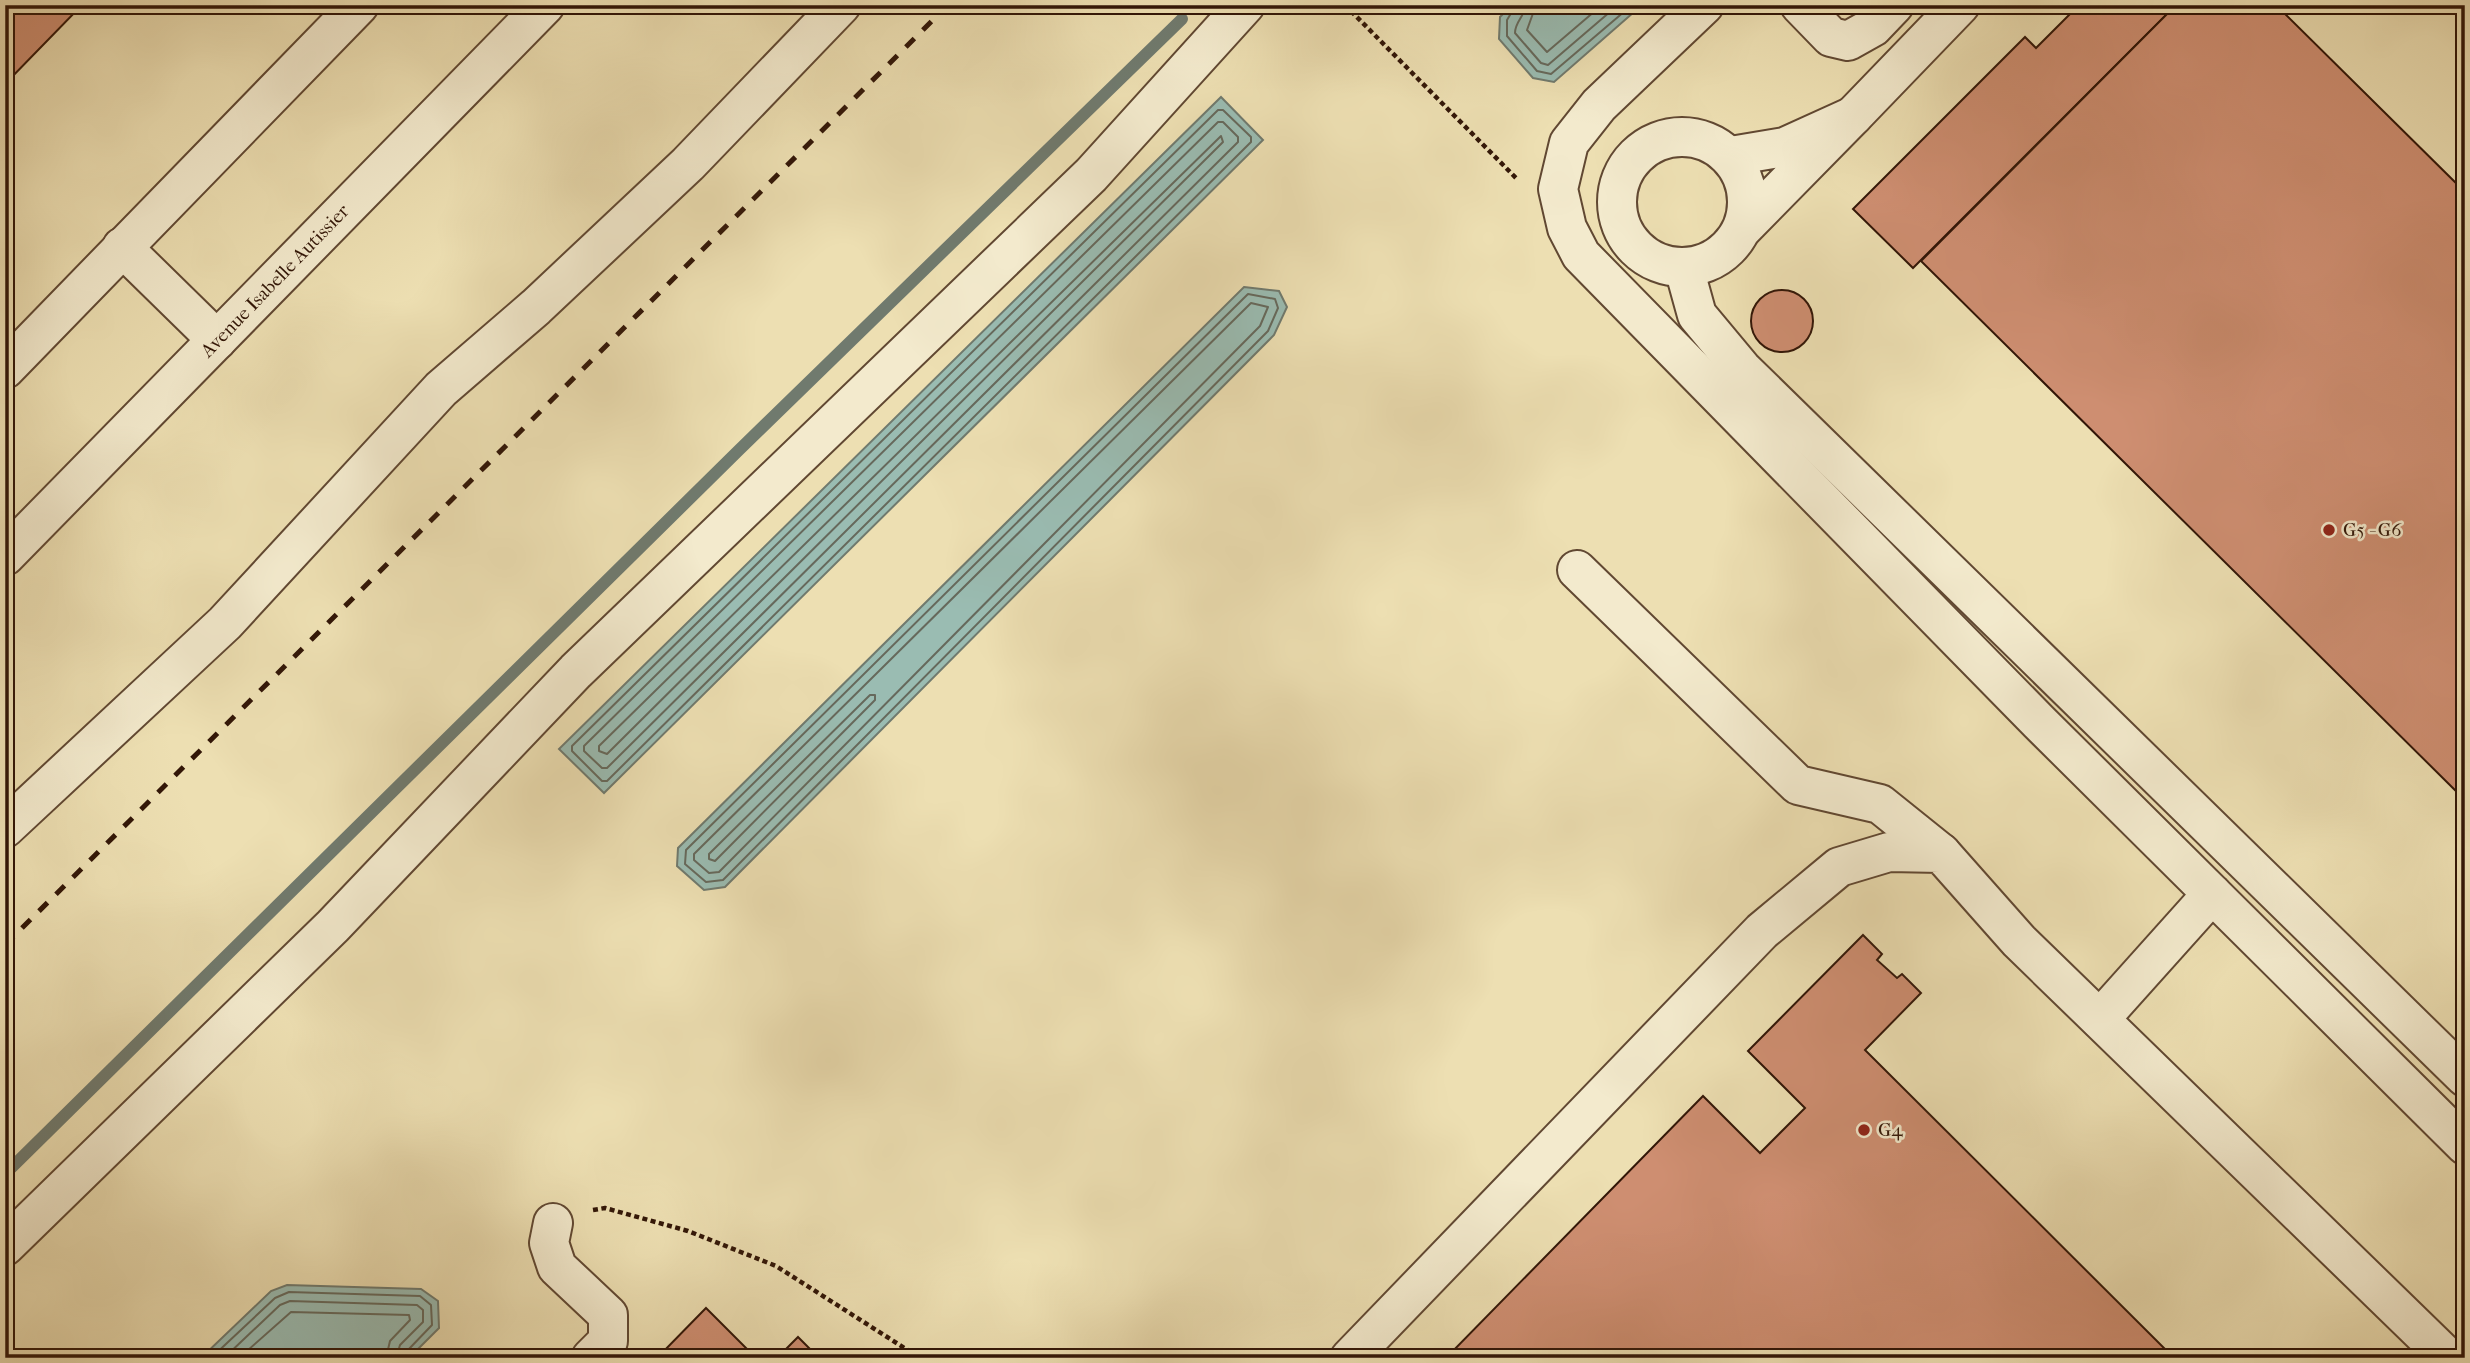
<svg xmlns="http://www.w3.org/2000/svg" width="2470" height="1363" font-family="'IM FELL French Canon',serif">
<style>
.water{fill:#9abcb2;stroke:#707a6e;stroke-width:2}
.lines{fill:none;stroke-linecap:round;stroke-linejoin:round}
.shore{stroke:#66695c;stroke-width:2}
.stream{stroke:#707a6e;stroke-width:12}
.building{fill:#ce8e71;stroke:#321607;stroke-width:2}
.minor-casing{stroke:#614832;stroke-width:42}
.path{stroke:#321607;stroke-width:4.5;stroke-dasharray:5 3.5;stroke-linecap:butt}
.minor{stroke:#f3eacd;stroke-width:38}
.rail{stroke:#321607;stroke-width:5;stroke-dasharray:12 12;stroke-linecap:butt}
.poi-dot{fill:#8f2418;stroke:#f3eacd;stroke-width:2.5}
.labels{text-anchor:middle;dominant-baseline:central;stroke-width:5;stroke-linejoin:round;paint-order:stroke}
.street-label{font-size:19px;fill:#321607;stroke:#f3eacd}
.poi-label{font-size:19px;fill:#321607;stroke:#f3eacd;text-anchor:start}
</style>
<rect width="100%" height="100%" fill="#eddfb2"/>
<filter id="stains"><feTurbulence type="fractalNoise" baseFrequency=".00286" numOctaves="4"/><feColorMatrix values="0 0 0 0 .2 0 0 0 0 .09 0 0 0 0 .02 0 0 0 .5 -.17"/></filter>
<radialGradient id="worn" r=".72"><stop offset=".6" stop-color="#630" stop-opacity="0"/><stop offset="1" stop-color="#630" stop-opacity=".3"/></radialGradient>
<g class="water">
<polygon points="1512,5 1642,5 1554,82 1533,78 1499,39 1500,17"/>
<polygon points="1221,97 1263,140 604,793 559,749"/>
<polygon points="1244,287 1279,291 1287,307 1274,335 725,887 704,890 677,866 678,848"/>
<polygon points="287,1285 421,1289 438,1301 439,1328 409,1358 201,1358 271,1291"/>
</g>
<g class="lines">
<g class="shore">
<polyline points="1516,5 1507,20 1507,36 1537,71 1551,74 1632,5"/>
<path d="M1525 5C1525 17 1515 21 1515 33L1541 63 1548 65 1618 5"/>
<polyline points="1536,5 1527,30 1547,52 1602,5"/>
<polygon points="1218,110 1223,110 1251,137 1251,142 607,781 602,781 572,751 572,746"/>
<polygon points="1218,122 1223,122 1238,137 1238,142 607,768 602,768 584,751 584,746"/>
<polygon points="1221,136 1223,142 607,754 599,751 599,746"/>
<polygon points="1248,294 1275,299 1278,308 1268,331 723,880 706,882 685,864 686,850"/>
<polygon points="1251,303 1268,307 1260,326 719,872 709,873 694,860 694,854"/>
<polygon points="870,695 875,695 875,700 715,861 709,859 709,854"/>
<polyline points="211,1358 275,1298 289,1292 420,1296 431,1305 432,1325 407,1351 405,1358"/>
<polyline points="224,1358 280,1305 290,1301 417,1305 423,1310 423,1322 400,1345 396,1358"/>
<polyline points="239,1358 291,1312 409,1315 410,1320 390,1341 386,1358"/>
</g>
<polyline class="stream" points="5,1174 739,450 1182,19"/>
</g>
<g class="building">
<polygon points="5,5 82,5 5,84"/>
<polygon points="2079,5 2176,5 1913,268 1853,209 2025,37 2036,48"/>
<polygon points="2176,5 2276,5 2465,192 2465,800 1921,261"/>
<circle cx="1782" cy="321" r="31"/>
<polygon points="1863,935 1882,954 1877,960 1897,978 1902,974 1921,993 1865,1050 2174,1358 1446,1358 1703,1096 1760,1153 1805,1108 1748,1051"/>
<polygon points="706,1308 756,1358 657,1358"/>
<polygon points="798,1337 819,1358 777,1358"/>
</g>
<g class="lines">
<defs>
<g id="minor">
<polyline points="1704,5 1599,105 1569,143 1558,189 1567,228 1581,255 2039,722 2465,1145"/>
<polyline points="1800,5 1831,37 1848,41 1873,27 1894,5"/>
<polyline points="1853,116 1960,5"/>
<circle cx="1682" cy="202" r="65"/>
<polyline points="1731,156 1785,147 1853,116 1743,228"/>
<polyline points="122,247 217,340"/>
<polyline points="1684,268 1697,315 1742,369 2465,1077"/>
<polyline points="5,369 359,5"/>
<polyline points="5,556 545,5"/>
<polyline points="1577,570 1798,785 1880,804 1941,853"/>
<polyline points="5,828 225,623 441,389 536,307 688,164 841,5"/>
<polyline points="2100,1019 2212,894"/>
<polyline points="553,1223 549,1243 557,1267 608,1315 608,1341 591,1358"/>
<polyline points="5,1246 333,926 576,671 1091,175 1245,5"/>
<polyline points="1350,1358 1762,931 1839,867 1889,852 1941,853 2019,941 2448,1358"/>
</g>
</defs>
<use href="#minor" class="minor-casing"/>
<g class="path">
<polyline points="1345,5 1516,178"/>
<polyline points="593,1210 605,1208 688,1231 776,1266 920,1358"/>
</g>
<use href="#minor" class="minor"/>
<polyline class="rail" points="5,945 948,5"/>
</g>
<g class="poi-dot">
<circle cx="2329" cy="530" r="7"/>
<circle cx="1864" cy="1130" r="7"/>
</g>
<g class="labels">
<g class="street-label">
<text transform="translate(275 281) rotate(-46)">Avenue Isabelle Autissier</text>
</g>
<g class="poi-label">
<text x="2343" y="530">G5 - G6</text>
<text x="1878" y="1130">G4</text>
</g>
</g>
<rect width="2470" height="1363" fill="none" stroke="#eddfb2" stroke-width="28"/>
<rect x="7" y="7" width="2456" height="1349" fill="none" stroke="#321607" stroke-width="3.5"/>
<rect x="14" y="14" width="2442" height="1335" fill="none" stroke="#321607" stroke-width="2"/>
<rect width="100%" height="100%" filter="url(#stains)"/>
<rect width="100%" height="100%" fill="url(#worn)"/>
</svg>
